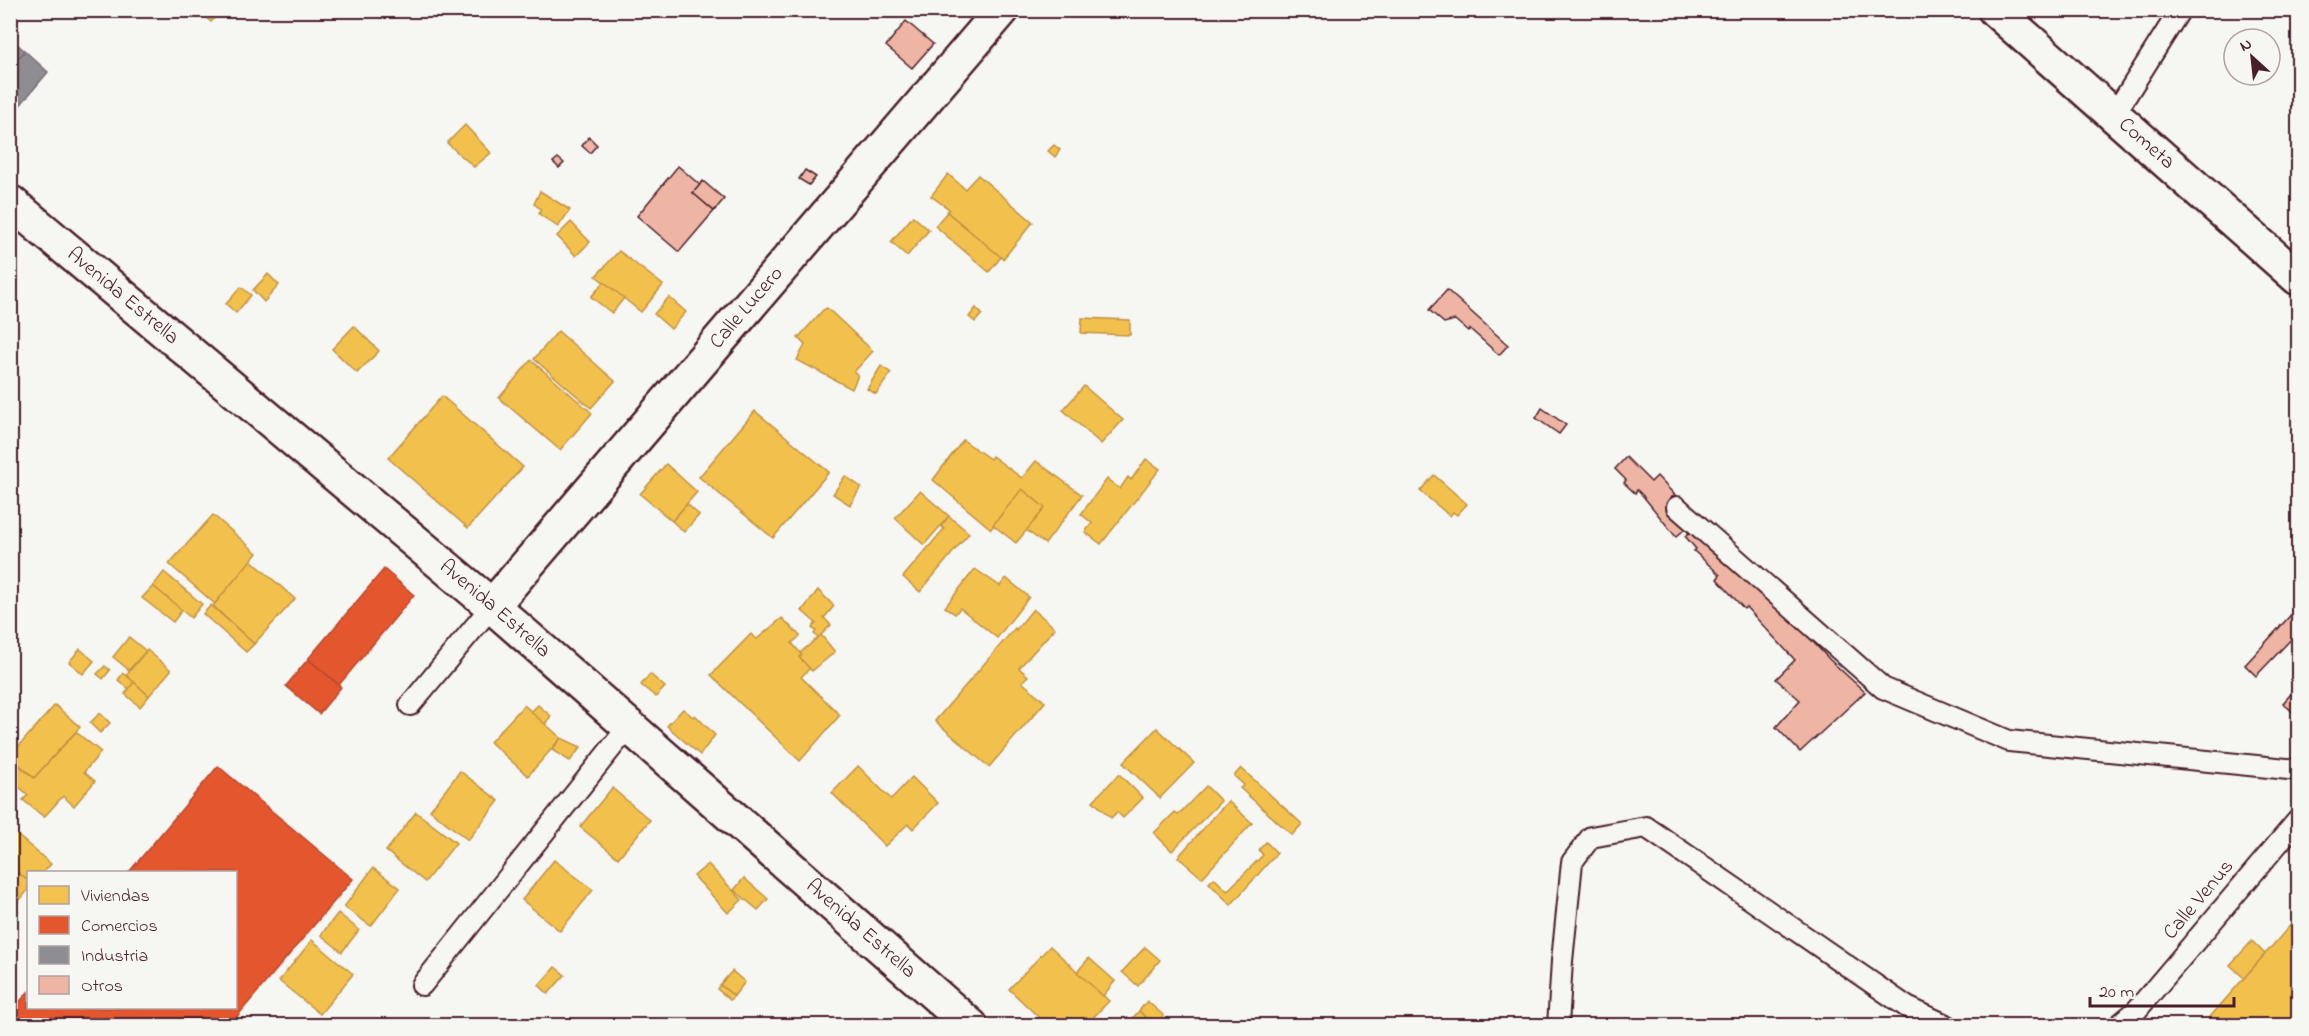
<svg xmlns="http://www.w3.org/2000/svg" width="2309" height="1036" font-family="'Indie Flower',sans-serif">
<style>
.homes{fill:#f2c14e;stroke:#c09044;stroke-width:1.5}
.shops{fill:#e4572e;stroke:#b6462d;stroke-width:1.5}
.industry{fill:#8d8d92;stroke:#796c73;stroke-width:1.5}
.building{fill:#eeb5a4;stroke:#4a1f2b;stroke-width:1.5}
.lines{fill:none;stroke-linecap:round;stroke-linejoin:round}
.service-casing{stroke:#4a1f2b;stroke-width:24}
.minor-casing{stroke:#4a1f2b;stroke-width:38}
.service{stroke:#f6f6f2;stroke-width:20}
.minor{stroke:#f6f6f2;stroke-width:33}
.labels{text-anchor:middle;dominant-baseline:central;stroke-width:6;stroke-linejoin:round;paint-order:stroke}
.street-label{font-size:21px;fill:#4a1f2b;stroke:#f6f6f2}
</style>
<rect width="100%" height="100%" fill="#f6f6f2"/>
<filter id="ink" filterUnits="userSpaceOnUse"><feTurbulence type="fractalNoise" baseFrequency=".0167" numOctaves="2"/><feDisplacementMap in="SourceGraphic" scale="12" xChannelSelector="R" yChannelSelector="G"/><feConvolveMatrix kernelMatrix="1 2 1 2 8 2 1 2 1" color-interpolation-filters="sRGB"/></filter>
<g filter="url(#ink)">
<g class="homes">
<polygon points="197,10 221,10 211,22"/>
<polygon points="465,125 491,153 474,167 447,143"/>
<polygon points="1054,145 1060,150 1055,157 1048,151"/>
<polygon points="948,174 965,189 978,175 1033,222 1003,259 947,212 949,209 931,196"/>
<polygon points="540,191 570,210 558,227 539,214 541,209 534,204"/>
<polygon points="947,212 1001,257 989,272 935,226"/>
<polygon points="913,216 929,230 907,256 891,242"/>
<polygon points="571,222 590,242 576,256 557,236"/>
<polygon points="619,251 663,285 641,312 596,276"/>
<polygon points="268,274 279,285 264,302 253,290"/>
<polygon points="604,282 624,298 612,313 591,297"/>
<polygon points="241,287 251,295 236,313 226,304"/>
<polygon points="669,297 686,312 671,329 654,314"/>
<polygon points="827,308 873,351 854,372 858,375 852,389 797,360 805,345 798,338 823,310"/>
<polygon points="976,308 982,314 975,322 969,317"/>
<polygon points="1082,318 1130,320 1130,335 1081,333"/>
<polygon points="354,326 379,351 357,373 332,349"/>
<polygon points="558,331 615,381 591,408 534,359"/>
<polygon points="531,360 592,413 560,450 499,398"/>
<polygon points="881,366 891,373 876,394 867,389"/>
<polygon points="1084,386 1123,420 1101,444 1063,410"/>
<polygon points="442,396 523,467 468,528 388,458"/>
<polygon points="755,411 829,472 773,538 699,477"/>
<polygon points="963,440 990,459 992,456 1022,478 1036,461 1082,495 1045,544 1026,530 1045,508 1022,489 991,529 933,480"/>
<polygon points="1146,459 1160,469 1101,544 1085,532 1092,523 1081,514 1107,479 1120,489 1128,477 1131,480"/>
<polygon points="666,464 697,492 672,521 640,494"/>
<polygon points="1434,475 1467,504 1457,515 1453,512 1450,516 1420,491"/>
<polygon points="845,476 861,487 850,505 833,494"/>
<polygon points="1022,489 1045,508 1016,543 993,525"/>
<polygon points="920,491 949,516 924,545 895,518"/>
<polygon points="687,504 699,515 684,532 672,521"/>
<polygon points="213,515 257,553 215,604 169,564"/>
<polygon points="949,516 969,533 920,592 903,577 944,529 941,526"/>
<polygon points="251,560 295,599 254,644 213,606"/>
<polygon points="975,569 1000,586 1006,578 1029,597 997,638 960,608 955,614 945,607"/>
<polygon points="164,572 202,604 191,618 153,586"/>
<polygon points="153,586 182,610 173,622 142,598"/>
<polygon points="818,590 834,606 824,618 831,625 818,638 814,634 816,631 812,628 816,623 802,611"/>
<polygon points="211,605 254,644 246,652 203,614"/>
<polygon points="1033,609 1055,628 1019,668 1028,676 1022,682 1045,702 989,767 935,721 1015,628 1016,630"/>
<polygon points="782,618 800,636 792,643 802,655 799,657 810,668 801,677 840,715 800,761 711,675 751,634 757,639"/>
<polygon points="821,635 835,652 812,671 799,657 802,655 800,653"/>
<polygon points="129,637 146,651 129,670 113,657"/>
<polygon points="80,649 94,661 83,674 69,662"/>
<polygon points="147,650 171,670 149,696 126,675"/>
<polygon points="105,666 110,670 103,679 97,674"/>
<polygon points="123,673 134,682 129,689 118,680"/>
<polygon points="650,674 665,687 656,697 641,685"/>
<polygon points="134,682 149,696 140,707 125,694"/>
<polygon points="55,705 80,727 34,778 10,756"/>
<polygon points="524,705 561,738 528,776 490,742"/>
<polygon points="538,705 551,716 545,724 531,712"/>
<polygon points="683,709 693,717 695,715 715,735 700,755 667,726"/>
<polygon points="100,713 110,723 100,733 90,723"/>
<polygon points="1157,728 1194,763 1160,798 1123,763"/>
<polygon points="76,732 101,752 84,772 95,781 74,806 63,796 44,817 23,800 28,795 10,779 10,758 34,778"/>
<polygon points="561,738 581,747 570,761 552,750"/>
<polygon points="858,766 891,799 912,777 938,803 913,829 908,824 885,846 832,793"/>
<polygon points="1241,768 1302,824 1292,835 1240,788 1244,785 1234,776"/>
<polygon points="460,771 499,801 468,840 430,810"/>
<polygon points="1119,774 1143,798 1123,818 1117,812 1111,818 1093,801"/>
<polygon points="1206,786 1221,801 1172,851 1154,833 1175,812 1178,815"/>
<polygon points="612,788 650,820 618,858 580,827"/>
<polygon points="1228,801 1252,823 1202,878 1178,857"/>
<polygon points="416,812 456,843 425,882 386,851"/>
<polygon points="10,829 51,864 44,872 28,872 28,881 10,866"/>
<polygon points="1266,842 1277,853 1231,905 1209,883 1214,878 1227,891 1263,855 1259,850"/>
<polygon points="554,860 593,890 560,931 522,900"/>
<polygon points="708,864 742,900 728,913 694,876"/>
<polygon points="10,866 28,881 28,890 10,912"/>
<polygon points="373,868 400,888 371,926 344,907"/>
<polygon points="744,878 768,899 758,910 734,890"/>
<polygon points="338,913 359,930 342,952 321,935"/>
<polygon points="2294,921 2298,925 2298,1026 2202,1026"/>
<polygon points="312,940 353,974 320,1014 279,981"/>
<polygon points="2252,941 2265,954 2244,978 2230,965"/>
<polygon points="1050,946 1109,1001 1085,1026 1076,1026 1068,1017 1060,1026 1048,1026 1009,989"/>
<polygon points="1145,947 1160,960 1138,986 1122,972"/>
<polygon points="1089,958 1115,981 1103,996 1077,972"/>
<polygon points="555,967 565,975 548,994 539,985"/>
<polygon points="732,971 745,982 734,996 720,985"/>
<polygon points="720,985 734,996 730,1000 717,989"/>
<polygon points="1147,1001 1164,1016 1155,1026 1139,1011"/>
<polygon points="1139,1011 1154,1026 1133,1026 1129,1022"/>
</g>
<g class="shops">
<polygon points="384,569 414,595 339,685 308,659"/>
<polygon points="308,659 341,687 319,714 286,686"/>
<polygon points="218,766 353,879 229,1026 10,1026 10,1013 28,992 28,1008 236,1008 236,872 129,872"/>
</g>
<g class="industry">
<polygon points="10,38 25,51 10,67"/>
<polygon points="25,51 48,72 17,109 10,103 10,67"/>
</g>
<g class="building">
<polygon points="869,10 886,10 878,19"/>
<polygon points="906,21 933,44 912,68 886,46"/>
<polygon points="589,137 597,145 590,153 582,146"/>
<polygon points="558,158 564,163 559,168 553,162"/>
<polygon points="678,166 700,185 693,193 714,211 679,252 637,216"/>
<polygon points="805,170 816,177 809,185 799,179"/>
<polygon points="703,181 724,199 714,211 693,193"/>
<polygon points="1447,290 1508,345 1499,355 1470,329 1468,331 1455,320 1444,323 1429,310"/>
<polygon points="1542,408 1566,425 1559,434 1536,418"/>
<polygon points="1626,457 1651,482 1657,476 1830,660 1865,692 1800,752 1776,727 1800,700 1776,679 1795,660 1746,607 1744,609 1717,579 1720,575 1694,551 1696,549 1685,536 1689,533 1685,529 1676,537 1643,496 1637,490 1635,493 1624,483 1626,480 1615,469"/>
<polygon points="2298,607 2298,632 2256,676 2245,665"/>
<polygon points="2298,686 2298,717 2283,703"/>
</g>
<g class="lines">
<defs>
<g id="service">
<polyline points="2114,115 2180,10"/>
<polyline points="1677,507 1883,688 2009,741 2298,770"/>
<polyline points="410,705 492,606"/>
<polyline points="422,985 629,726"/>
<polyline points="1558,1026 1562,961 1572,862 1591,837 1646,827 1907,1007 1948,1026"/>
<polyline points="2118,1026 2136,1011 2298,820"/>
</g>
<g id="minor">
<path id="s1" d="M1995 10 2298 278"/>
<path id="s2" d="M10 202 492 606 971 1026"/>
<path id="s3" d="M492 606 1002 10"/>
</g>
</defs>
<use href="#service" class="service-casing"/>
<use href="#minor" class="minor-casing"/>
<use href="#service" class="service"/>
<use href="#minor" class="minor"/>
</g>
</g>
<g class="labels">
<g class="street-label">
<text stroke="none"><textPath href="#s1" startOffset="202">Cometa</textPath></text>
<text stroke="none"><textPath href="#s2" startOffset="147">Avenida Estrella</textPath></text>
<text stroke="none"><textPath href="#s3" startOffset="392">Calle Lucero</textPath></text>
<text stroke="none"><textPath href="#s2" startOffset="633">Avenida Estrella</textPath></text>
<text transform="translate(2199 900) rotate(-50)">Calle Venus</text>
<text stroke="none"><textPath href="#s2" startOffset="1119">Avenida Estrella</textPath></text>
</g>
</g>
<rect width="2309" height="1036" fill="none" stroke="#f6f6f2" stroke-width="36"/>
<rect x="18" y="18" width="2273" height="1000" fill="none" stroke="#4a1f2b" stroke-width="2" filter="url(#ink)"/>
<rect x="27" y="871" width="210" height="138" fill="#f6f6f2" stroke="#b1a0a2" stroke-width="1.5"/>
<rect x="39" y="886" width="30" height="18" fill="#f2c14e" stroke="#b1a0a2" stroke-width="1.5"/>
<text x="81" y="901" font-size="18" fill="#4a1f2b">Viviendas</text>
<rect x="39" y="916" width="30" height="18" fill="#e4572e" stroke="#b1a0a2" stroke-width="1.5"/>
<text x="81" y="931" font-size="18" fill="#4a1f2b">Comercios</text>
<rect x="39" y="946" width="30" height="18" fill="#8d8d92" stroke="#b1a0a2" stroke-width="1.5"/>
<text x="81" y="961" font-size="18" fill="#4a1f2b">Industria</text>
<rect x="39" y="976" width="30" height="18" fill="#eeb5a4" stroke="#b1a0a2" stroke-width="1.5"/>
<text x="81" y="991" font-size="18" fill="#4a1f2b">Otros</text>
<g transform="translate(2252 57) rotate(333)"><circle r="28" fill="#f6f6f2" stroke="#b1a0a2" stroke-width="1.5"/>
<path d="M0-4.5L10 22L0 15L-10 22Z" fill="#4a1f2b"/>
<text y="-9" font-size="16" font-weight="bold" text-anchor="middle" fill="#4a1f2b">N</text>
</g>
<path d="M2090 997v9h144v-9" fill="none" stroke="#4a1f2b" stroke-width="3"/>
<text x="2099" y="997" font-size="18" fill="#4a1f2b" stroke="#f6f6f2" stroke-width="4.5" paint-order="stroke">20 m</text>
</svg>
